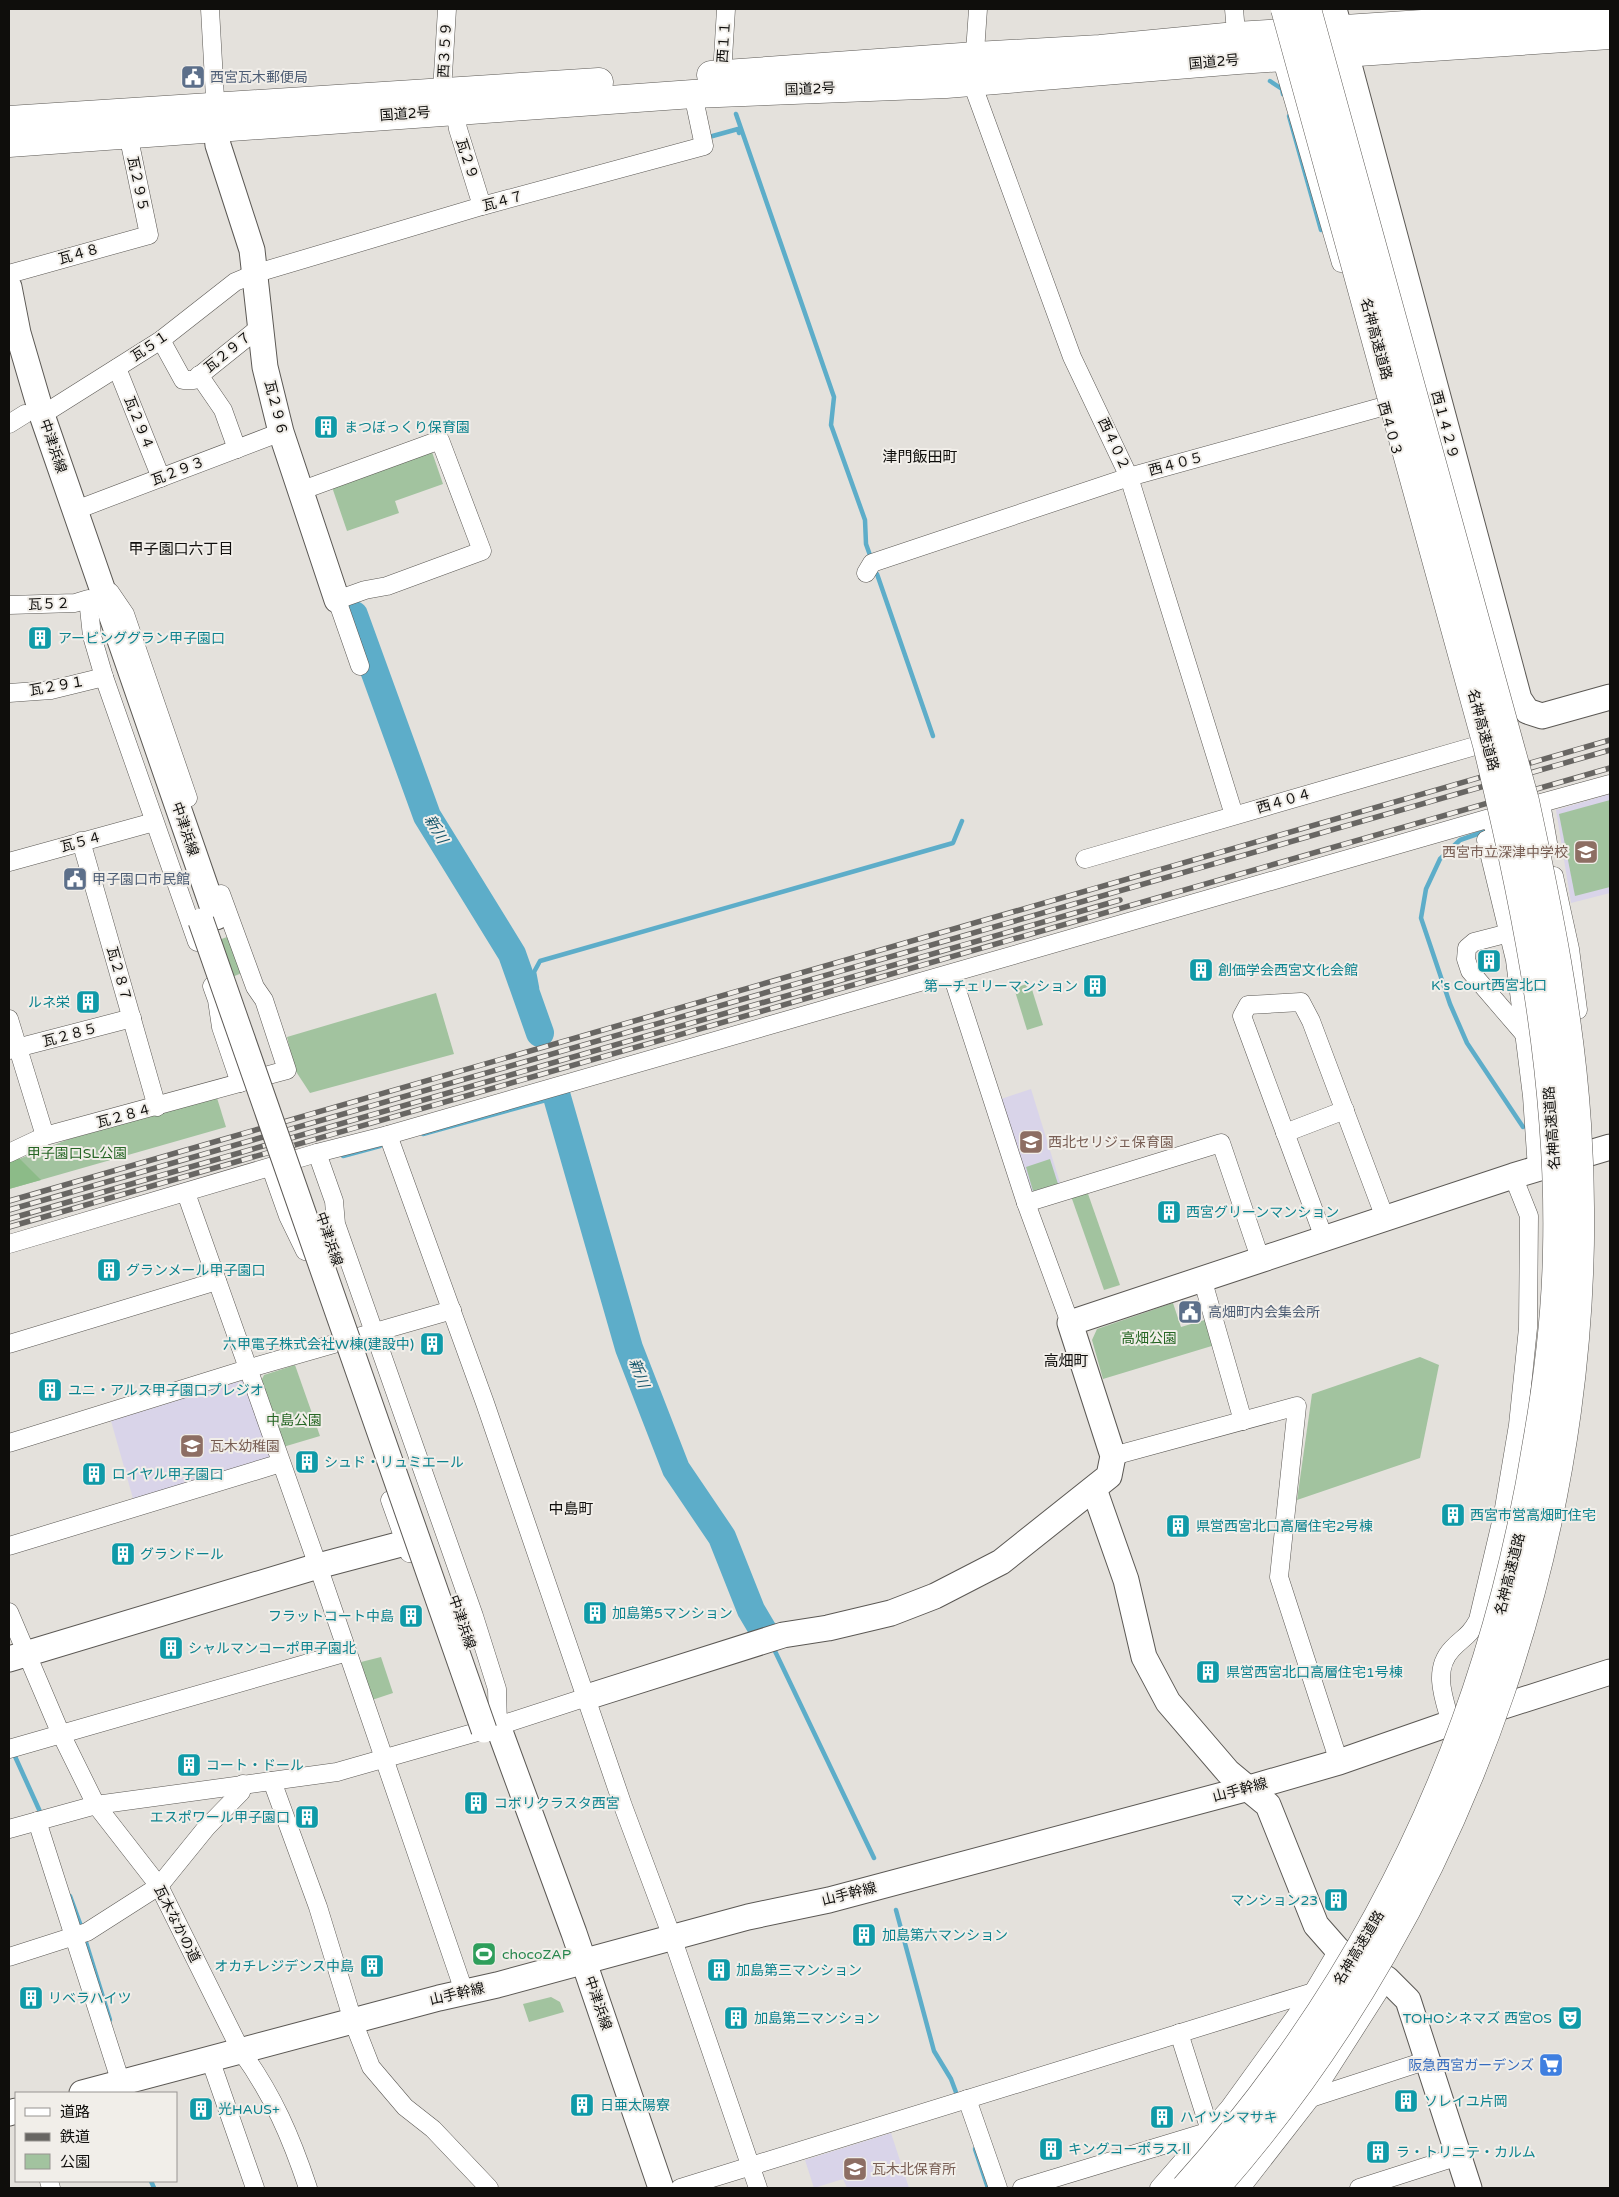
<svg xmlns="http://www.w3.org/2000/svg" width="1619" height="2197" font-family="'Varela Round','Noto Sans JP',sans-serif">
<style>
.education{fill:#d9d4e9}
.green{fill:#a2c39f}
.forest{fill:#8cbb88}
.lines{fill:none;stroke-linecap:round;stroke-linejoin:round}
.stream{stroke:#5dadc9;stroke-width:4.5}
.river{stroke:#5dadc9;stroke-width:28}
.street-casing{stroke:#5b5854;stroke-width:19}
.secondary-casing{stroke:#5b5854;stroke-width:27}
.highway-casing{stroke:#5b5854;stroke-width:29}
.street{stroke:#fff;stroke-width:18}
.secondary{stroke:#fff;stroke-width:25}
.highway{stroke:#fff;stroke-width:28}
.rail-casing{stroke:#686663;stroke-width:5.5}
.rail{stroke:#f1eee9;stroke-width:4;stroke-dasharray:11;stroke-linecap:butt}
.secondary-bridge-casing{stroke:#5b5854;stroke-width:27;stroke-linecap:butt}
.highway-bridge-casing{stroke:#5b5854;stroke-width:29;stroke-linecap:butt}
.secondary-bridge{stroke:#fff;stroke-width:25}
.highway-bridge{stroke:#fff;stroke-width:28}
.labels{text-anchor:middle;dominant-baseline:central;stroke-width:4;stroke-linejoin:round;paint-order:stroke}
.street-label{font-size:14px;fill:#0f0e0c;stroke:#f1eee9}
.service-label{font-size:14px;fill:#4e5e75;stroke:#f1eee9;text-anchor:start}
.culture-label{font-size:14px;fill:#0d838f;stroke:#f1eee9;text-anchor:start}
.education-label{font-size:14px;fill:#785e54;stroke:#f1eee9;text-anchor:start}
.park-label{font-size:14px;fill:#266624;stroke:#f1eee9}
.leisure-label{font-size:14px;fill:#27864d;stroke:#f1eee9;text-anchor:start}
.shop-label{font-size:14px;fill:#366cbe;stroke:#f1eee9;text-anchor:end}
.neighbourhood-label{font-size:15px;fill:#0f0e0c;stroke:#f1eee9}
.water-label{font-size:15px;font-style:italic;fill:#16576c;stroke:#f1eee9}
</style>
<rect width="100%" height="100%" fill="#e4e1dc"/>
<g class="education">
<polygon points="1610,794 1610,893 1571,903 1556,810"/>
<polygon points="1031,1089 1061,1186 1035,1194 1030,1191 1001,1099"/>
<polygon points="244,1380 271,1458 134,1502 111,1421"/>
<polygon points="891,2133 909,2188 847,2188 843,2179 814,2188 805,2160"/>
</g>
<g class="green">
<polygon points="432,452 443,484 395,501 399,513 347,531 332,487"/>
<polygon points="1610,800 1610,887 1575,896 1559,814"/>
<polygon points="230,936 242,973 217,983 204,945"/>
<polygon points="1030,983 1043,1025 1027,1030 1014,988"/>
<polygon points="436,993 454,1054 310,1093 295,1070 287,1037"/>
<polygon points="217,1098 226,1127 9,1189 9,1163 69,1139"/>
<polygon points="1050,1159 1058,1184 1033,1191 1026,1167"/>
<polygon points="1087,1191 1120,1285 1104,1290 1071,1196"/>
<polygon points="1173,1303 1181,1327 1208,1319 1215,1345 1103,1379 1092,1340 1097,1329"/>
<polygon points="1420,1357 1439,1365 1420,1458 1297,1500 1312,1394"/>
<polygon points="295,1365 320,1436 283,1447 261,1381 264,1375"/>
<polygon points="381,1657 393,1693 372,1700 361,1662"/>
<polygon points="551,1997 560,2002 564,2012 529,2022 523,2004"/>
</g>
<polygon class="forest" points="19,1158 41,1180 9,1189 9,1163"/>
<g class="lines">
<g class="stream">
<polyline points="1270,81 1282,89 1283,94"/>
<polyline points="736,114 834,397 831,425 865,520 866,544 871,558"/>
<polyline points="1289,116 1321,230"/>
<polyline points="709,137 738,129 739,133"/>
<polyline points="877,574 933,736"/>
<polyline points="1486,831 1460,840 1440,859 1426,889 1421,918 1450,1004 1467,1043 1523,1127"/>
<polyline points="526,992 537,988 534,972 540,961 953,843 962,821"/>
<polyline points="423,1134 557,1097"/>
<polyline points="343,1156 380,1146"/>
<polyline points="773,1647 874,1858"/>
<polyline points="13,1752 42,1816"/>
<polyline points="70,1896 82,1929"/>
<polyline points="896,1910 934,2051 951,2079 957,2095"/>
<polyline points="84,1936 110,2020"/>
<polyline points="975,2149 988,2188"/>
<polyline points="151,2181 154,2188"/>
</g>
<g class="river">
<polyline points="354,615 427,816 512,954 540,1033"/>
<polyline points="557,1097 629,1348 676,1469 722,1537 751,1610 764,1632"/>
</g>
<defs>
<g id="street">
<polyline points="210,9 216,116"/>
<polyline points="978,9 973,81 976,94 1072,357 1129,477 1234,815"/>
<polyline points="1234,9 1237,44"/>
<polyline points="1281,57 1341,263"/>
<polyline points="722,75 726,9"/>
<polyline points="442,91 447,9"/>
<polyline points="455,111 458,129 482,206"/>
<polyline points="9,274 149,235 128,134"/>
<polyline points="161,340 183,380 194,380 260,327"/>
<polyline points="117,368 161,478"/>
<polyline points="199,375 223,410 237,449"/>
<polyline points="42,415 161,340 235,282 254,274 482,206 704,146 693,94"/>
<polyline points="9,424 25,414"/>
<polyline points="300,491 440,440 482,551 387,586 365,590 337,600 360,666"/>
<polyline points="76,510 281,432"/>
<polyline points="866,573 872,563 1129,477 1403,401"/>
<polyline points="110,592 125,614 188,798"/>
<polyline points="9,605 75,603 88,599 92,636 104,677 197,942"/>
<polyline points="9,693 51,690 104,677"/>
<polyline points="1504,835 1486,840 1515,960 1532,1096 1537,1169"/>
<polyline points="81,841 157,1107"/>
<polyline points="1548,843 1541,803 1610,784"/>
<polyline points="1085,859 1482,744 1479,731"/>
<polyline points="9,862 154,822"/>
<polyline points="1554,876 1570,949 1578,1010"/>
<polyline points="1509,933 1474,942 1467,948 1466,959 1470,971 1525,1035"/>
<polyline points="952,975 1026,1203 1070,1323"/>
<polyline points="212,986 217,1000 221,1027 240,1083"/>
<polyline points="9,1019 45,1136"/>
<polyline points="9,1050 132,1018"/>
<polyline points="1285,1133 1345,1110"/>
<polyline points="388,1135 485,1403 623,1806 672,1937 758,2188"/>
<polyline points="9,1153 45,1136 287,1070 264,1000 255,987 221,894"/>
<polyline points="317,1153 334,1201 336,1224 474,1616 497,1689 498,1726 587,1697"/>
<polyline points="271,1168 288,1216 305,1251"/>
<polyline points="186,1193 318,1566 465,1994"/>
<polyline points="1026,1203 1221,1143 1260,1258"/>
<polyline points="1324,1238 1242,1016 1248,1005 1301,1002 1311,1021 1385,1218"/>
<polyline points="9,1244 317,1153 388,1135 1490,818 1497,837"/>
<polyline points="1202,1278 1243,1421"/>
<polyline points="9,1344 217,1281"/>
<polyline points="9,1443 247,1369 452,1310"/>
<polyline points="1113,1456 1297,1406 1279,1577 1339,1762"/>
<polyline points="390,1500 409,1553"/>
<polyline points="9,1546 281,1463"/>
<path d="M9 1612 60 1732 96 1805 159 1886 241 2051C273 2095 291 2137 308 2188"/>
<path d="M1451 1723C1444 1699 1432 1670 1452 1649 1464 1636 1468 1638 1478 1620L1503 1514 1518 1425 1528 1328 1529 1216 1513 1176"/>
<polyline points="9,1749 347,1652"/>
<polyline points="272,1781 318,1907 353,2021 371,2067 405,2107 433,2129 489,2188"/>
<polyline points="37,1821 121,2083"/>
<polyline points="9,1829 96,1805 337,1772 484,1730"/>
<polyline points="9,1957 87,1932 159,1886 206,1828 241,1792 243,1784"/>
<polyline points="1179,2033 1213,2140"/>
<polyline points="210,2059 255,2188"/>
<polyline points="1311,2098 1428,2060"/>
<polyline points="967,2099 998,2188"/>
<polyline points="49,2181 51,2188"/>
<polyline points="680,2188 1313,1992"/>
<polyline points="1022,2188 1210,2131"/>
<polyline points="1159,2188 1229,2108 1313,1992 1338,1950"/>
<polyline points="1241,2188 1311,2098 1387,1979"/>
<polyline points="1359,2188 1459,2156"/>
</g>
<g id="secondary">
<polyline points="1334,9 1519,699 1527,711 1542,716 1610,697"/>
<polyline points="216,128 218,145 252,250 265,367 281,432 337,600"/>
<polyline points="9,287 18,333 42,415 216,917"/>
<polyline points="1094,1489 1126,1580 1144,1657 1168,1702 1228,1772 1268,1805 1316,1925 1338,1950 1387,1979 1408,2000 1469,2188"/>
<polyline points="9,1659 318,1566 405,1543"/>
<polyline points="587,1697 783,1635 828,1628 891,1613 935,1596 1001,1562 1109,1476 1113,1456 1070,1323 1513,1176 1610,1147"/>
<polyline points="498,1726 574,1933 661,2188"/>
<polyline points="82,2093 439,1998 497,1985 748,1917 829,1900 1249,1788 1339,1762 1451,1723 1610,1672"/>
<polyline points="9,2113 16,2111"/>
</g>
<g id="highway">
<polyline points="711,75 976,56 1100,49 1236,36 1610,12"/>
<polyline points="9,120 599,82"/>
<polyline points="9,143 693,94 946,84 1238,60 1610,35"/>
</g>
</defs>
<use href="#street" class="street-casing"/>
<use href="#secondary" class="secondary-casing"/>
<use href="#highway" class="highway-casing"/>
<use href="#street" class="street"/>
<use href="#secondary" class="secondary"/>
<use href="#highway" class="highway"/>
<defs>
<g id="rail">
<polyline points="9,1201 1610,740"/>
<polyline points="9,1210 1610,750"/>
<polyline points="9,1219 1120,900"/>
<polyline points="9,1227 1610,768"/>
</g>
</defs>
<use href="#rail" class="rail-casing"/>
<use href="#rail" class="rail"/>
<defs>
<polyline id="secondary-bridge" points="201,921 484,1730"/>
<g id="highway-bridge">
<path d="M1185 2188C1377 1974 1492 1726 1537 1442 1548 1379 1556 1314 1557 1250 1561 1079 1527 909 1487 745L1285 9"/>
<path d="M1215 2188C1468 1901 1603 1506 1577 1124 1570 1015 1548 908 1525 801L1307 9"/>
</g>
</defs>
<use href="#secondary-bridge" class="secondary-bridge-casing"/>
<use href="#highway-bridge" class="highway-bridge-casing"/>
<use href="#secondary-bridge" class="secondary-bridge"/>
<use href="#highway-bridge" class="highway-bridge"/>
</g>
<defs>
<symbol id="civic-square" viewBox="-11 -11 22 22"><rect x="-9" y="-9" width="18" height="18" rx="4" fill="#5c6f8a" stroke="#f1eee9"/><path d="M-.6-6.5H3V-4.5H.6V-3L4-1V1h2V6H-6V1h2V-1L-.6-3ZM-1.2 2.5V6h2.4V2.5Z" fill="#fff"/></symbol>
<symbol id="building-square" viewBox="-11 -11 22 22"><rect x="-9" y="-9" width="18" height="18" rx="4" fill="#0f9aa8" stroke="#f1eee9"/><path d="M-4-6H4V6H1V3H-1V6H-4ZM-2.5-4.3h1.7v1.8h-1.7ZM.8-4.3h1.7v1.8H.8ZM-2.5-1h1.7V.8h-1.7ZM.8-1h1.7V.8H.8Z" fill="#fff"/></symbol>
<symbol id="school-square" viewBox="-11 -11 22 22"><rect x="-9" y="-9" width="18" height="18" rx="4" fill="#8d6e63" stroke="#f1eee9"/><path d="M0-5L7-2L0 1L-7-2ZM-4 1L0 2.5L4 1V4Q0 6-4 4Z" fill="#fff"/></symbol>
<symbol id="stadium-square" viewBox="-11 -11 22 22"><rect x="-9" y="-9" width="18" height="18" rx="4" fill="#2e9e5b" stroke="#f1eee9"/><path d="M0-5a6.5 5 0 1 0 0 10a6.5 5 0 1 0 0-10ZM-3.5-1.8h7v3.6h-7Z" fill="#fff"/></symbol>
<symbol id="theatre-square" viewBox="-11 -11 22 22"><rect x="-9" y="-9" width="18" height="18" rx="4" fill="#0f9aa8" stroke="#f1eee9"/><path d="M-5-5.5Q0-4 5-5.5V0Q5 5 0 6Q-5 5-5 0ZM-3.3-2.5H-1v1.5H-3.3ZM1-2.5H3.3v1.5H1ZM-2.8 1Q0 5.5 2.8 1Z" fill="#fff"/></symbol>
<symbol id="supermarket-square" viewBox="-11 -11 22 22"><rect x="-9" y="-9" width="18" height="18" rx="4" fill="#3f7fe0" stroke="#f1eee9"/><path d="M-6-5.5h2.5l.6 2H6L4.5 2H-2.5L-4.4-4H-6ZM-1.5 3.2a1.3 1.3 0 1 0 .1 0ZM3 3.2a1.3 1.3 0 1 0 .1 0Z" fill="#fff"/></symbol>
</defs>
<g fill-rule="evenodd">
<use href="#civic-square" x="179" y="63" width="28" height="28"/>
<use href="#building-square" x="312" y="413" width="28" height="28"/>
<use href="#building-square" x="26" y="624" width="28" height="28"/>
<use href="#school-square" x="1572" y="838" width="28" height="28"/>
<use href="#civic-square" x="61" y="865" width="28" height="28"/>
<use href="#building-square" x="1475" y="947" width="28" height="28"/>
<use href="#building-square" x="1187" y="956" width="28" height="28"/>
<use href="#building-square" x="1081" y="972" width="28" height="28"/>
<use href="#building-square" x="74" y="988" width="28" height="28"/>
<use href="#school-square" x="1017" y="1128" width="28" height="28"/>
<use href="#building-square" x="1155" y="1198" width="28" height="28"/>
<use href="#building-square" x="95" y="1256" width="28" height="28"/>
<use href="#civic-square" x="1176" y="1298" width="28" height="28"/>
<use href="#building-square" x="418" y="1330" width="28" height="28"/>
<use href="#building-square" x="36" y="1376" width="28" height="28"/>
<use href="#school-square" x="178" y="1432" width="28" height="28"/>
<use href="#building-square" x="293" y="1448" width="28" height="28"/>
<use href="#building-square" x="80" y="1460" width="28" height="28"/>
<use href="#building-square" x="1439" y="1501" width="28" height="28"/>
<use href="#building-square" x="1164" y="1512" width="28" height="28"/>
<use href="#building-square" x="109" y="1540" width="28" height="28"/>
<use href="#building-square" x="581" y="1599" width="28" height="28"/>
<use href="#building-square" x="397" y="1602" width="28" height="28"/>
<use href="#building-square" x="157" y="1634" width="28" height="28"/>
<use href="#building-square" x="1194" y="1658" width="28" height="28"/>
<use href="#building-square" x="175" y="1751" width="28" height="28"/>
<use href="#building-square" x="462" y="1789" width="28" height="28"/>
<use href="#building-square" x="293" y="1803" width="28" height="28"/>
<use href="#building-square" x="1322" y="1886" width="28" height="28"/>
<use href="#building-square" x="850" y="1921" width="28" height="28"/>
<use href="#stadium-square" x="470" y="1940" width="28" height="28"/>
<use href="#building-square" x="358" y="1952" width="28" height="28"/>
<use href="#building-square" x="705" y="1956" width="28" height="28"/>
<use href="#building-square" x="17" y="1984" width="28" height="28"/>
<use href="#building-square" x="722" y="2004" width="28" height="28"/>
<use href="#theatre-square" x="1556" y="2004" width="28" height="28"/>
<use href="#supermarket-square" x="1537" y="2051" width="28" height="28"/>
<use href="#building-square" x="1392" y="2087" width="28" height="28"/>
<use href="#building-square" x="568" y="2091" width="28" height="28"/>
<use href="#building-square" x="187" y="2095" width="28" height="28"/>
<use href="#building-square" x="1148" y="2103" width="28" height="28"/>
<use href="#building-square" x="1037" y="2135" width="28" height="28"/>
<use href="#building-square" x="1364" y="2138" width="28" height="28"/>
<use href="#school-square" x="841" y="2155" width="28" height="28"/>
</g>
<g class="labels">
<g class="street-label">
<text transform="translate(724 42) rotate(-86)">西１１</text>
<text transform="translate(445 50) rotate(-87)">西３５９</text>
<text transform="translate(1214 62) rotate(-5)">国道2号</text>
<text transform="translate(810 89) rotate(-2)">国道2号</text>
<text transform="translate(405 114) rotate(-4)">国道2号</text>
<text transform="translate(467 159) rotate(72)">瓦２９</text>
<text transform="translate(138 184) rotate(78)">瓦２９５</text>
<text transform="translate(503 201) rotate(-15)">瓦４７</text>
<text transform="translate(79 254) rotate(-16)">瓦４８</text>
<text transform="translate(1376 339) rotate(75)">名神高速道路</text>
<text transform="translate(150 346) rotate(-34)">瓦５１</text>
<text transform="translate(228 352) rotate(-39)">瓦２９７</text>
<text transform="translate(276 408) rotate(76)">瓦２９６</text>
<text transform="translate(139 423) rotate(68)">瓦２９４</text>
<text transform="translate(1445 425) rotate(75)">西１４２９</text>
<text transform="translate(1390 429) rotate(74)">西４０３</text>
<text transform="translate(1114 444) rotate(65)">西４０２</text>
<text transform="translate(53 446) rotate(71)">中津浜線</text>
<text transform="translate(1176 464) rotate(-15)">西４０５</text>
<text transform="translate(178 471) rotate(-21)">瓦２９３</text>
<text transform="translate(49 604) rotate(-2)">瓦５２</text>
<text transform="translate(57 686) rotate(-10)">瓦２９１</text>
<text transform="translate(1483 730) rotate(75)">名神高速道路</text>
<text transform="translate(1284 801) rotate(-16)">西４０４</text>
<text transform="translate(185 829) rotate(71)">中津浜線</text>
<text transform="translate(81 842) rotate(-15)">瓦５４</text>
<text transform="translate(119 974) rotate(74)">瓦２８７</text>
<text transform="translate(70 1035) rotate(-15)">瓦２８５</text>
<text transform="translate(124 1116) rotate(-15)">瓦２８４</text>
<text transform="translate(1552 1128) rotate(-94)">名神高速道路</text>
<text transform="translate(329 1239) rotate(71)">中津浜線</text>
<text transform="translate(1510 1574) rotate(-76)">名神高速道路</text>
<text transform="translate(462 1622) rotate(71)">中津浜線</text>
<text transform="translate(1240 1790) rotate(-15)">山手幹線</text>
<text transform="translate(849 1894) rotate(-14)">山手幹線</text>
<text transform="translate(177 1924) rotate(63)">瓦木なかの道</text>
<text transform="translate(1359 1948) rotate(-59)">名神高速道路</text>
<text transform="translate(457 1994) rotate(-13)">山手幹線</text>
<text transform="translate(598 2003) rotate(71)">中津浜線</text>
</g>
<g class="service-label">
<text x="210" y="77">西宮瓦木郵便局</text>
<text x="92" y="879">甲子園口市民館</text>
<text x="1208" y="1312">高畑町内会集会所</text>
</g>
<g class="culture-label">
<text x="344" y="427">まつぼっくり保育園</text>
<text x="58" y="638">アービンググラン甲子園口</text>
<text x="1218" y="970">創価学会西宮文化会館</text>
<text x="1489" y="985" text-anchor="middle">K's Court西宮北口</text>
<text x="1078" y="986" text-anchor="end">第一チェリーマンション</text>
<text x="70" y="1002" text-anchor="end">ルネ栄</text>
<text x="1186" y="1212">西宮グリーンマンション</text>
<text x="126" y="1270">グランメール甲子園口</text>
<text x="414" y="1344" text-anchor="end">六甲電子株式会社W棟(建設中)</text>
<text x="68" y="1390">ユニ・アルス甲子園口プレジオ</text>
<text x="324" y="1462">シュド・リュミエール</text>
<text x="112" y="1474">ロイヤル甲子園口</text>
<text x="1470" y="1515">西宮市営高畑町住宅</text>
<text x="1196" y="1526">県営西宮北口高層住宅2号棟</text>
<text x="140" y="1554">グランドール</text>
<text x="612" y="1613">加島第5マンション</text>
<text x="394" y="1616" text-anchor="end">フラットコート中島</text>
<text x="188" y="1648">シャルマンコーポ甲子園北</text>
<text x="1226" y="1672">県営西宮北口高層住宅1号棟</text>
<text x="206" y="1765">コート・ドール</text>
<text x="494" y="1803">コボリクラスタ西宮</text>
<text x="290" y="1817" text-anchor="end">エスポワール甲子園口</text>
<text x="1318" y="1900" text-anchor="end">マンション23</text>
<text x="882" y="1935">加島第六マンション</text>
<text x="354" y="1966" text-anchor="end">オカチレジデンス中島</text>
<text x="736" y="1970">加島第三マンション</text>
<text x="48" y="1998">リベラハイツ</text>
<text x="754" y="2018">加島第二マンション</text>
<text x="1552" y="2018" text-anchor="end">TOHOシネマズ 西宮OS</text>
<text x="1424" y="2101">ソレイユ片岡</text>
<text x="600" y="2105">日亜太陽寮</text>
<text x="218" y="2109">光HAUS+</text>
<text x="1180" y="2117">ハイツシマサキ</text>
<text x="1068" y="2149">キングコーポラスⅡ</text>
<text x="1396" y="2152">ラ・トリニテ・カルム</text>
</g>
<g class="education-label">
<text x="1568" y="852" text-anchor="end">西宮市立深津中学校</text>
<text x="1048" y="1142">西北セリジェ保育園</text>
<text x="210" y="1446">瓦木幼稚園</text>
<text x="872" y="2169">瓦木北保育所</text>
</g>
<g class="park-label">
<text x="77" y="1153">甲子園口SL公園</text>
<text x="1149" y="1338">高畑公園</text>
<text x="294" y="1420">中島公園</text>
</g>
<g class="leisure-label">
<text x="502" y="1954">chocoZAP</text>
</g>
<g class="shop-label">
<text x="1534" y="2065">阪急西宮ガーデンズ</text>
</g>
<g class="neighbourhood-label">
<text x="920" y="457">津門飯田町</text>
<text x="181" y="549">甲子園口六丁目</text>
<text x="1066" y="1361">高畑町</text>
<text x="571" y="1509">中島町</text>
</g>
<g class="water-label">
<text transform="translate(436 829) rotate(60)">新川</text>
<text transform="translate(639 1373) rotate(69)">新川</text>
</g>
</g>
<rect width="1619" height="2197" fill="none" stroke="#0f0e0c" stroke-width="20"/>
<rect x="15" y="2092" width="162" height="90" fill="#f1eee9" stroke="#979491"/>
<rect x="25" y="2108" width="25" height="8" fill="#ffffff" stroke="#979491"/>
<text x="60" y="2117" font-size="15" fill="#0f0e0c">道路</text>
<rect x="25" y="2133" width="25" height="8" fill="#686663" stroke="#979491"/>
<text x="60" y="2142" font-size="15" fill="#0f0e0c">鉄道</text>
<rect x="25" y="2154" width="25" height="15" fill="#a2c39f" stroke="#979491"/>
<text x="60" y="2167" font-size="15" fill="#0f0e0c">公園</text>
</svg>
